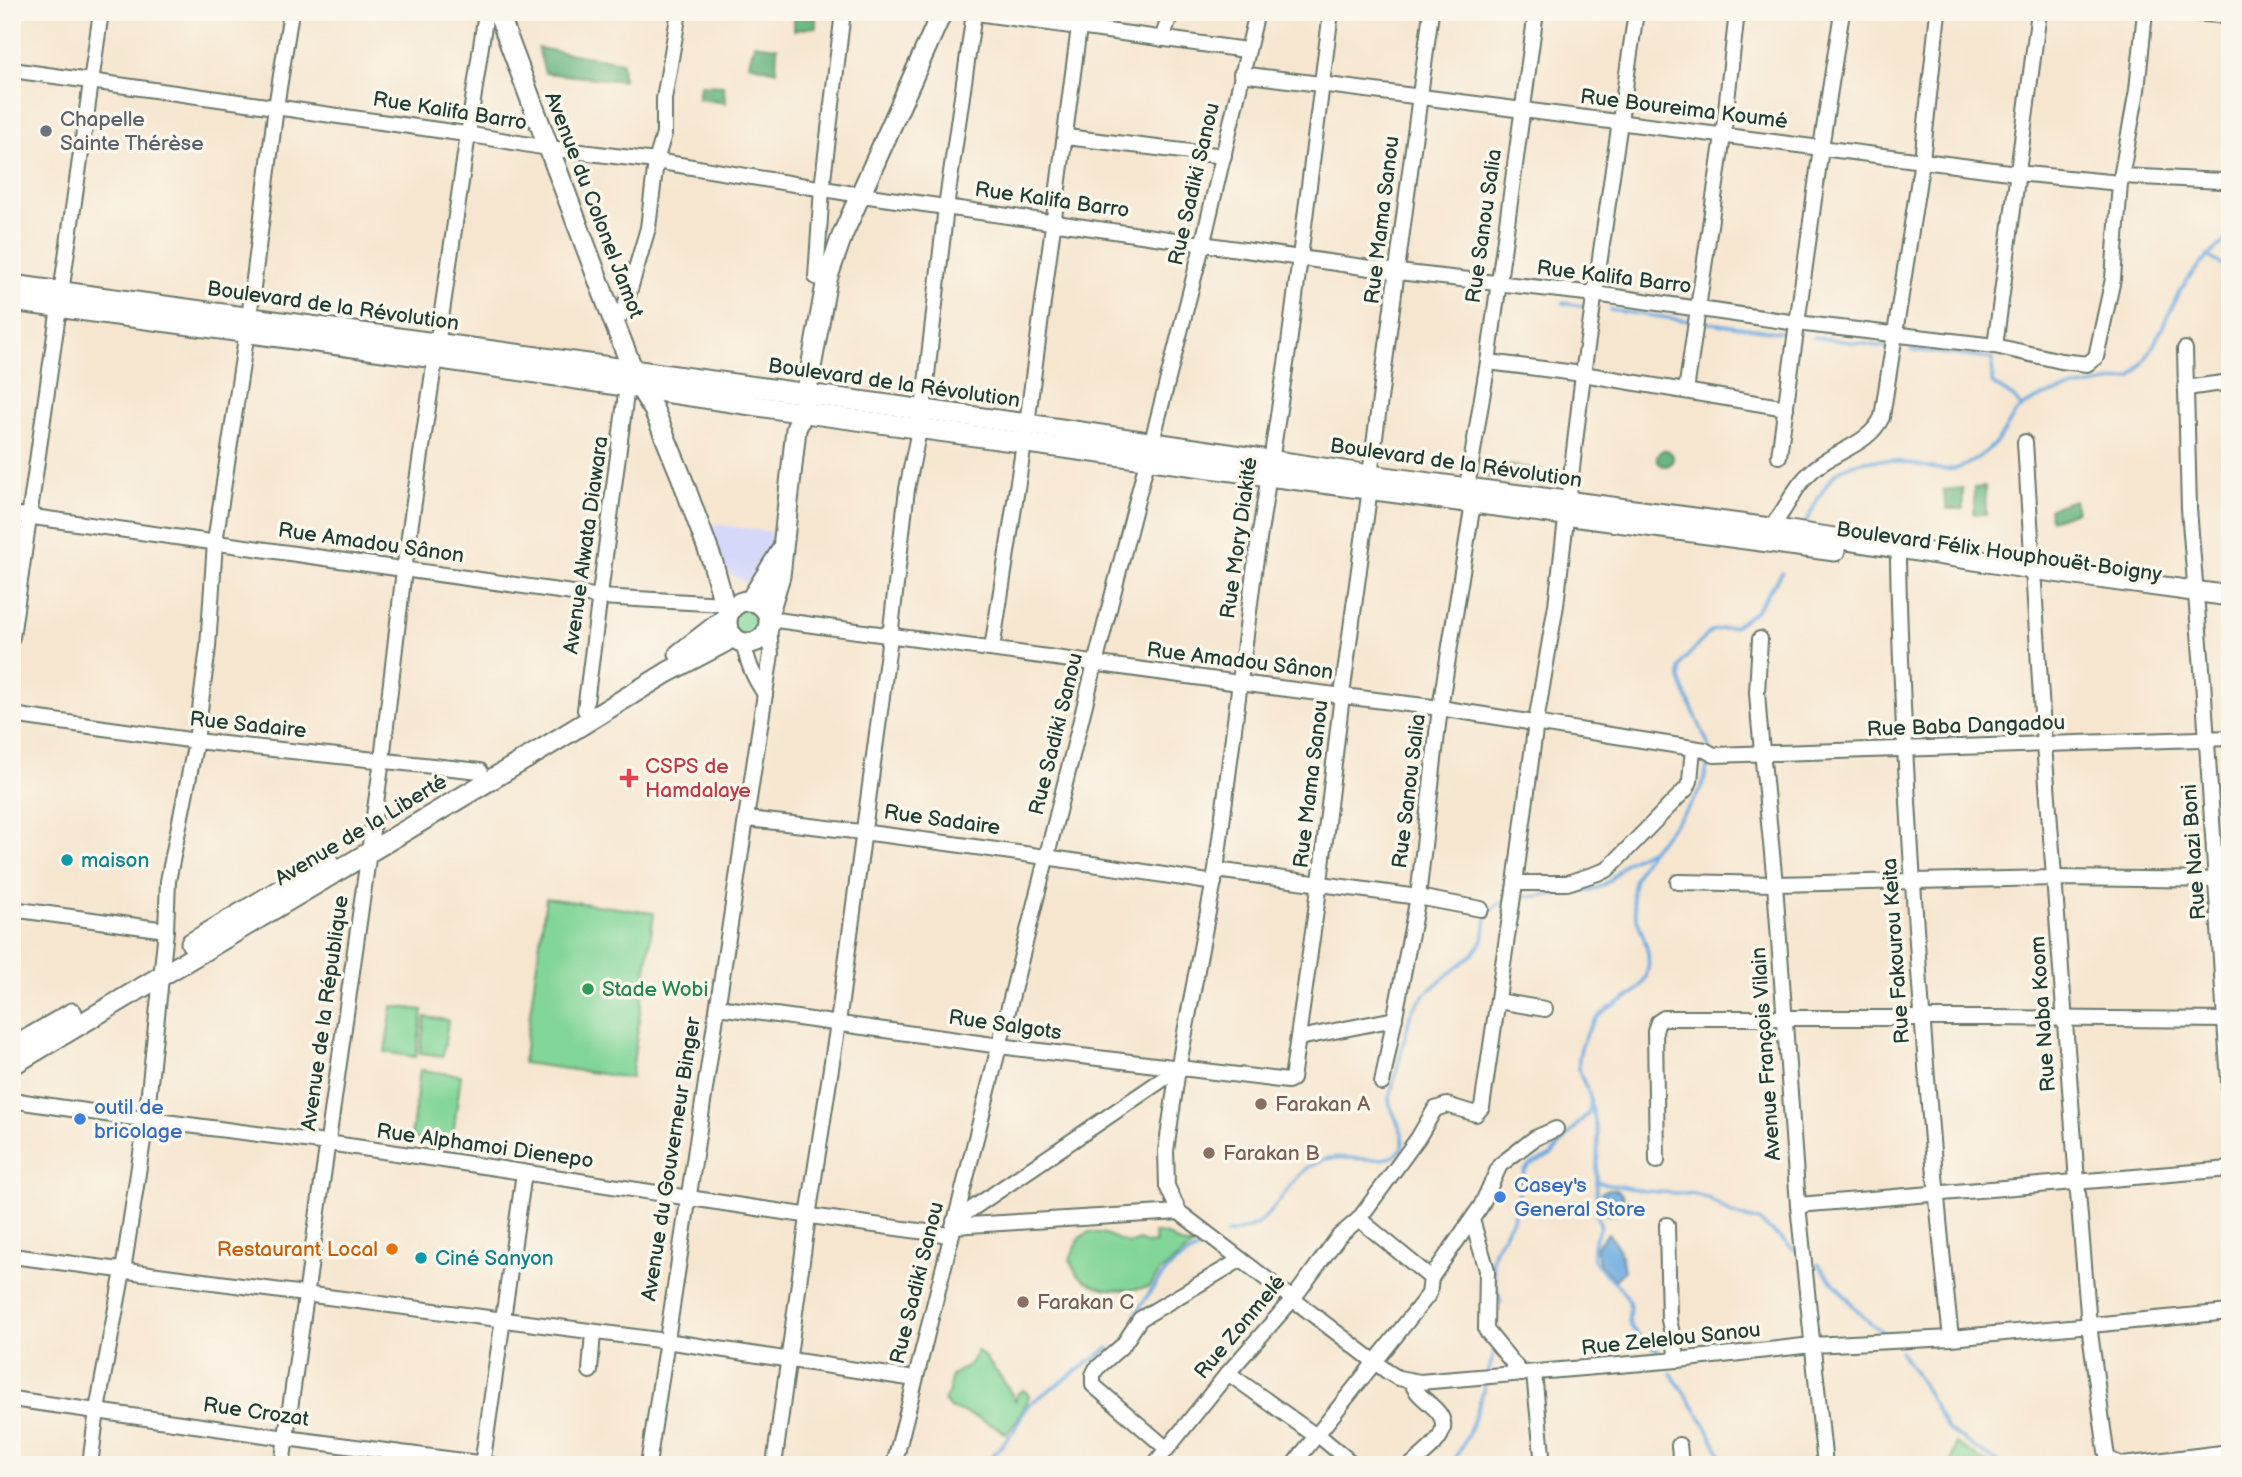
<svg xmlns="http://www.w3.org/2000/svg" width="2242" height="1477" font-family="'Balsamiq Sans',sans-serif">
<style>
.built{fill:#d5d8f9}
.green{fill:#82d598;stroke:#508966;stroke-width:2}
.forest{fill:#69b680;stroke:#447a5a;stroke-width:2}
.water{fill:#6eace1;stroke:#46748a;stroke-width:2}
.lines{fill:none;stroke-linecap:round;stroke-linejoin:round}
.stream{stroke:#6eace1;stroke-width:3.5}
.minor-casing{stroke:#6a786b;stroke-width:18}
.major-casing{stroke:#6a786b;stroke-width:23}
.minor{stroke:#fff;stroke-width:14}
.major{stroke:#fff;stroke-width:19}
.worship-dot{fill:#6b7280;stroke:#fbf7ec;stroke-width:2.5}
.health-dot{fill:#e0444e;stroke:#fbf7ec;stroke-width:2.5}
.culture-dot{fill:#0f9aa8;stroke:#fbf7ec;stroke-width:2.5}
.leisure-dot{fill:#2e9e5b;stroke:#fbf7ec;stroke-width:2.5}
.education-dot{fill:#8d6e63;stroke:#fbf7ec;stroke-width:2.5}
.shop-dot{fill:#3f7fe0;stroke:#fbf7ec;stroke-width:2.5}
.food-dot{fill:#e8710a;stroke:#fbf7ec;stroke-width:2.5}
.labels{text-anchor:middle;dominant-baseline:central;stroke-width:7;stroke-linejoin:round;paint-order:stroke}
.street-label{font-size:21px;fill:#1f3d34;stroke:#fbf7ec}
.worship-label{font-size:21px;fill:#5b616d;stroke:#fbf7ec;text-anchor:start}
.health-label{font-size:21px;fill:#be3a42;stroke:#fbf7ec;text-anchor:start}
.culture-label{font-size:21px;fill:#0d838f;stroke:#fbf7ec;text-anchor:start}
.leisure-label{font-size:21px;fill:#27864d;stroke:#fbf7ec;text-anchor:start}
.education-label{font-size:21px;fill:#785e54;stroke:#fbf7ec;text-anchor:start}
.shop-label{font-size:21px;fill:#366cbe;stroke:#fbf7ec;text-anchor:start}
.food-label{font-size:21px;fill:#c56008;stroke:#fbf7ec;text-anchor:end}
</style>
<rect width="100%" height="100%" fill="#fbf7ec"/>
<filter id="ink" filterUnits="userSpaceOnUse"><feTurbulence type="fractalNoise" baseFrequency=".0143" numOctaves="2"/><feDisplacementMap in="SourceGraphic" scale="14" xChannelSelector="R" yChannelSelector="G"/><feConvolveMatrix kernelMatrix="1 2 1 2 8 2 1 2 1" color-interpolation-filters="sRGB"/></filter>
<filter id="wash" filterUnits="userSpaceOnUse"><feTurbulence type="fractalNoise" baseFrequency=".00686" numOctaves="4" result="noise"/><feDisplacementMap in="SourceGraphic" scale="28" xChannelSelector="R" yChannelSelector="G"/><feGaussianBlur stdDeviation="1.57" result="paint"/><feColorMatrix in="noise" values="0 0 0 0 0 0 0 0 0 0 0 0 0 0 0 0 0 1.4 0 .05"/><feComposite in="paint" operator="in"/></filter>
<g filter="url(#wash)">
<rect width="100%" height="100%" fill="#f6e6d0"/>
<polygon class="built" points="704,523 780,533 776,550 751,585 732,575 726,569"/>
<g class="green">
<circle cx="747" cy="621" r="16"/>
<polygon points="546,898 654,913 631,1078 523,1063"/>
<polygon points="392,1006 423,1010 416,1057 385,1052"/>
<polygon points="425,1017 448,1020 443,1056 420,1053"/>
<polygon points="420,1070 461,1075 452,1143 411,1138"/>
<path d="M1090 1232 1105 1234 1129 1244 1139 1240 1147 1244 1156 1243 1154 1233C1174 1232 1175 1248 1194 1245L1160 1272 1149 1287C1120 1292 1080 1294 1070 1259L1079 1238Z"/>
<path d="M977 1351C985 1355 1014 1393 1015 1402L1018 1393 1024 1390 1029 1395C1028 1404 1013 1427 1006 1434 1001 1428 960 1409 951 1409L944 1401 949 1391 951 1376 970 1364Z"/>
<polygon points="1956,1443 1990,1465 1951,1465"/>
</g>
<g class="forest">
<polygon points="794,12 816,12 816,27 794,30"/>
<polygon points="754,44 777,47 776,71 749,64"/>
<polygon points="538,48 622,62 623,81 545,73"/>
<polygon points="700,85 723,86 726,103 698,99"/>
<circle cx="1665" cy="458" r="8"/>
<polygon points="1483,462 1541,469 1540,485 1482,476"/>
<polygon points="1985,487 1986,514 1974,514 1974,488"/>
<polygon points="1963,488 1963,509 1947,509 1943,490"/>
<polygon points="2074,500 2077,511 2051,520 2049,509"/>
</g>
<g class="water">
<circle cx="1611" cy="1202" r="13"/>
<path d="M1608 1234C1619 1245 1622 1256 1624 1271L1615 1280 1600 1265 1595 1247Z"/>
</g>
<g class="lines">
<g class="stream">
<polyline points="2230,79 2227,96 2230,107"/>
<polyline points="2207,256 2230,269"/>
<polyline points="1563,303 1588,307"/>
<polyline points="1610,310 1690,321"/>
<polyline points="1709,323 1785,333"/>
<polyline points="1813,337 1886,347"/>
<polyline points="1911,350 1993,359 1992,383 2014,398 2022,408"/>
<path d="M1805 524C1814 508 1822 487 1835 474 1857 454 1897 460 1922 466 1937 469 1950 472 1964 466 1978 459 1996 445 2004 432 2009 424 2012 416 2019 410 2044 388 2098 385 2131 378 2153 354 2164 321 2179 293 2192 270 2211 254 2230 236"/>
<polyline points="1709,746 1684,690 1680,679 1680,668 1683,661 1711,631 1733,627 1755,612 1782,573"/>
<polyline points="1526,897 1584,892 1600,887 1611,880 1625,863 1650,850"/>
<path d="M1592 1107 1598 1135 1596 1213 1601 1227C1576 1269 1613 1270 1628 1299 1632 1306 1628 1313 1629 1320 1630 1332 1650 1344 1658 1351"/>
<polyline points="1598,1182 1645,1191 1693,1194 1708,1198 1732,1214 1759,1221 1795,1250"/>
<path d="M1226 1234C1235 1231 1249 1230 1257 1224 1281 1207 1293 1170 1322 1160 1342 1152 1388 1168 1400 1151 1410 1135 1392 1117 1389 1101L1411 1012 1428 991 1473 954 1483 940 1486 919 1489 911 1505 900"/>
<polyline points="1818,1264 1862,1316 1882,1332"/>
<path d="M1501 1302 1495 1284 1492 1259 1495 1249 1513 1219 1524 1171 1530 1165 1551 1155 1588 1113C1597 1094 1581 1086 1579 1068 1577 1053 1585 1035 1593 1023 1608 1000 1644 1001 1648 968 1653 937 1621 910 1637 874 1656 831 1707 808 1708 758"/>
<path d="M1135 1315C1157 1282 1163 1267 1200 1248"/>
<polyline points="1900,1351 1922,1384 1948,1430 2002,1465"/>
<polyline points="1488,1373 1494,1353"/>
<polyline points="1671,1373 1706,1426 1726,1465"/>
<polyline points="985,1465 1013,1432 1028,1405 1109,1348"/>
<path d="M1451 1465C1469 1439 1478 1410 1486 1380"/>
</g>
</g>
</g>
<g filter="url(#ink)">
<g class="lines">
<defs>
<g id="minor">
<polyline points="969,12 1246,50"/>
<polyline points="1331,12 1289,344 1254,572 1216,870 1178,1069 1166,1151 1167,1186 1179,1212 1388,1372 1398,1378 1420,1382 1678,1360 1812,1345 1951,1338 2230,1312"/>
<polyline points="2181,12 2218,15"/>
<polyline points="1162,39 1171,12"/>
<polyline points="12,70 466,134 548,148 656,161 848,193 1398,272 1595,294 1797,323 1995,346 2061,361 2087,364 2096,357 2113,279 2120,183 2137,90 2145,12"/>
<polyline points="1241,74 2017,173 2120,183"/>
<polyline points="1066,137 1224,156"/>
<polyline points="2122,176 2222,181"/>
<polyline points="816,277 822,188 843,12"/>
<polyline points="614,322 623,313 648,228 656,161 664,134 664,99 679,12"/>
<polyline points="1995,346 2039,12"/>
<polyline points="2185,349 2189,509 2203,681 2230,1098"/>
<polyline points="1488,362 1583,374 1786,408"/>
<polyline points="2186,388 2230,382"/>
<polyline points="1686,391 1723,136 1737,12"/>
<polyline points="2025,442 2044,745 2077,1181 2089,1325 2106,1451 2108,1459 2123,1465 2230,1452"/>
<polyline points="1779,456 1821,148 1842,12"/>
<polyline points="1370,475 1431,12"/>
<polyline points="1467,487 1488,362 1536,12"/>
<polyline points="12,514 601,597 724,604"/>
<path d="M1770 528C1787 510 1793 487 1813 470 1836 450 1869 445 1882 417L1922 160 1938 12"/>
<path d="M1898 560C1900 668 1906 775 1913 883 1923 1035 1934 1186 1951 1338"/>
<polyline points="769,619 1239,683 1440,708 1705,750 1714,755 2230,738"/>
<polyline points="12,637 101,12"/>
<polyline points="1760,639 1757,692 1759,720 1775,884 1798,1205 1825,1465"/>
<path d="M744 642C746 661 754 678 765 694"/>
<polyline points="992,649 1027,424 1081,12"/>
<polyline points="585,710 627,386"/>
<polyline points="12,715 196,741 480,771"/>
<path d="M746 819C903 835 1058 858 1214 883"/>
<polyline points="1216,870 1418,897 1481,909"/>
<polyline points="1678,882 1775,884 2054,878 2230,880"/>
<polyline points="1515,883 1567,883 1607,870 1687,788 1690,781 1693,748"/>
<polyline points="12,909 166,930"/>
<polyline points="1498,1001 1545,1009"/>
<polyline points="718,1007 1015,1048 1288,1081 1292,1079 1320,882 1342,695 1370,488"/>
<polyline points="1299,1038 1395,1019"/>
<polyline points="1382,1083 1418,897 1440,708 1473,503"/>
<path d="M12 1100C117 1117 222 1129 327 1143 535 1172 742 1209 950 1235"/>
<polyline points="1657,1161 1655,1031 1658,1022 1664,1018 1992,1018 2230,1020"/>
<polyline points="1798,1205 2230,1169"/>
<polyline points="1472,1220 1487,1270 1486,1330 1522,1374"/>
<polyline points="954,1221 1178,1069"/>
<polyline points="1667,1225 1669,1320 1678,1360"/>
<polyline points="953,1226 1179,1212"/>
<polyline points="12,1256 666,1341 915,1379"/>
<polyline points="1431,1278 1481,1206 1500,1165 1535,1138 1556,1129"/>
<polyline points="590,1371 593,1332"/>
<polyline points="1228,1373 1316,1436"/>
<polyline points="1534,1373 1543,1465"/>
<path d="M1411 1381C1416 1394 1424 1398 1433 1407 1459 1430 1429 1449 1411 1465"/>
<polyline points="12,1399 286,1438 493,1465"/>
<polyline points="1317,1434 1354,1465"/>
<polyline points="1679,1445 1681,1465"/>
<polyline points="1166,1448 1093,1385 1093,1375 1096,1369 1123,1345 1140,1319 1240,1260"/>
<polyline points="90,1465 97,1410 123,1271 146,1121 166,930 168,881 196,741 208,647 215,542 249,318 276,107 291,12"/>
<polyline points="282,1465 382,760 404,570 486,12"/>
<polyline points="482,1465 524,1173"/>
<polyline points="648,1465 771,654 769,625"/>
<polyline points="774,1465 808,1217 838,1023 890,637 907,489 923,410 946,207 974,13"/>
<polyline points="894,1465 1095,664 1203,242 1257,12"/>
<polyline points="1154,1465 1228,1373 1293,1299 1339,1236 1359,1219 1418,1138 1435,1109 1447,1105 1476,1114 1482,1107 1515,883 1536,722 1556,605 1583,374 1636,12"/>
<polyline points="1293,1465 1429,1294 1431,1278 1359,1219"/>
</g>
<g id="major">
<polyline points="498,12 614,322 640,388 654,410 681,476 713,563 724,604 730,611"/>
<polyline points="12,285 1027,424 1370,475 1770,528 2032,569 2230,596"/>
<polyline points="12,301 435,358 791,411 1269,476 1835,551"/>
<polyline points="750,601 781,551"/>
<circle cx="748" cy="622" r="21"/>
<polyline points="768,615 780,576 796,429 803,412 827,279 842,236 942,12"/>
<polyline points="679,654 728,616"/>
<polyline points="191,943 328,861"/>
<polyline points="12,1048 72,1013"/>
<polyline points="12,1065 539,751 668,672 725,642 733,636"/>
</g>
</defs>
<use href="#minor" class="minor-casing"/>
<use href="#major" class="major-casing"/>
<use href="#minor" class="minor"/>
<use href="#major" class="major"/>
</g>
</g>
<circle class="worship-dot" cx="46" cy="131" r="7"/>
<path class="health-dot" d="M625.5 767.5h7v7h7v7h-7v7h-7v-7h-7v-7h7z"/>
<g class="culture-dot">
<circle cx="67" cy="860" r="7"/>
<circle cx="421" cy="1258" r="7"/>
</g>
<circle class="leisure-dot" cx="588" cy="989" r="7"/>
<g class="education-dot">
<circle cx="1261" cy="1104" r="7"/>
<circle cx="1209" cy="1153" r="7"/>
<circle cx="1023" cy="1302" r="7"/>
</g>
<g class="shop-dot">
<circle cx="80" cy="1119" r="7"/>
<circle cx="1500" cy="1197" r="7"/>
</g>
<circle class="food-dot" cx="392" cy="1249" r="7"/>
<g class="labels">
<g class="street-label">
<text transform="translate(1684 109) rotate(7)">Rue Boureima Koumé</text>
<text transform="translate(450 111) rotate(9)">Rue Kalifa Barro</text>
<text transform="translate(1194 184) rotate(-77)">Rue Sadiki Sanou</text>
<text transform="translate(1052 200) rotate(8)">Rue Kalifa Barro</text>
<text transform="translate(594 205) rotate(69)">Avenue du Colonel Jamot</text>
<text transform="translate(1382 220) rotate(-83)">Rue Mama Sanou</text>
<text transform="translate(1484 226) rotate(-82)">Rue Sanou Salia</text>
<text transform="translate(1614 277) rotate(7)">Rue Kalifa Barro</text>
<text transform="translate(333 306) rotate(8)">Boulevard de la Révolution</text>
<text transform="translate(894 383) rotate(8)">Boulevard de la Révolution</text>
<text transform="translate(1456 463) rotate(8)">Boulevard de la Révolution</text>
<text transform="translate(1239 538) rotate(-82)">Rue Mory Diakité</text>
<text transform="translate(371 543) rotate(8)">Rue Amadou Sânon</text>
<text transform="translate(586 545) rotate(-82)">Avenue Alwata Diawara</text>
<text transform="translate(1999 552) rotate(8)">Boulevard Félix Houphouët-Boigny</text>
<text transform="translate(1240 661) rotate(7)">Rue Amadou Sânon</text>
<text transform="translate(248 725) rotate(6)">Rue Sadaire</text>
<text transform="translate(1966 726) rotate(-2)">Rue Baba Dangadou</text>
<text transform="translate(1056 734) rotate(-76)">Rue Sadiki Sanou</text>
<text transform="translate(1311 784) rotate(-83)">Rue Mama Sanou</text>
<text transform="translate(1409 791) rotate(-83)">Rue Sanou Salia</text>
<text transform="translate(942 820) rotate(8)">Rue Sadaire</text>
<text transform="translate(361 830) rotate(-31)">Avenue de la Liberté</text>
<text transform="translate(2194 852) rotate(-94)">Rue Nazi Boni</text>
<text transform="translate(1896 951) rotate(-94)">Rue Fakourou Keita</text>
<text transform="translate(325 1013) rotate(-82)">Avenue de la République</text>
<text transform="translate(2043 1014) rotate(-94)">Rue Naba Koom</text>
<text transform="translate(1005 1025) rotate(8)">Rue Salgots</text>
<text transform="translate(1766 1054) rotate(-94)">Avenue François Vilain</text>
<text transform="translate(485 1146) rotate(8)">Rue Alphamoi Dienepo</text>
<text transform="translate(671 1159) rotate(-81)">Avenue du Gouverneur Binger</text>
<text transform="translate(917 1283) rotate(-76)">Rue Sadiki Sanou</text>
<text transform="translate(1240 1327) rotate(-50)">Rue Zonmelé</text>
<text transform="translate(1671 1339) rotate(-6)">Rue Zelelou Sanou</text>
<text transform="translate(256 1412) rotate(8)">Rue Crozat</text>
</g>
<g class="worship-label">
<text x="60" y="119">Chapelle<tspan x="60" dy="24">Sainte Thérèse</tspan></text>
</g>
<g class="health-label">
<text x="645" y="766">CSPS de<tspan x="645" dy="24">Hamdalaye</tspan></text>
</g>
<g class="culture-label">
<text x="81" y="860">maison</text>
<text x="435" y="1258">Ciné Sanyon</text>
</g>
<g class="leisure-label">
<text x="602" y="989">Stade Wobi</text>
</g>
<g class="education-label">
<text x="1275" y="1104">Farakan A</text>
<text x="1223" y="1153">Farakan B</text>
<text x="1037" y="1302">Farakan C</text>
</g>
<g class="shop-label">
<text x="94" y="1107">outil de<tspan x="94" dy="24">bricolage</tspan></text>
<text x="1514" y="1185">Casey's<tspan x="1514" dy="24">General Store</tspan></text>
</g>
<g class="food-label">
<text x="378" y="1249">Restaurant Local</text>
</g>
</g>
<rect width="2242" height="1477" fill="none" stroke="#fbf7ec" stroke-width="42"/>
</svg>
